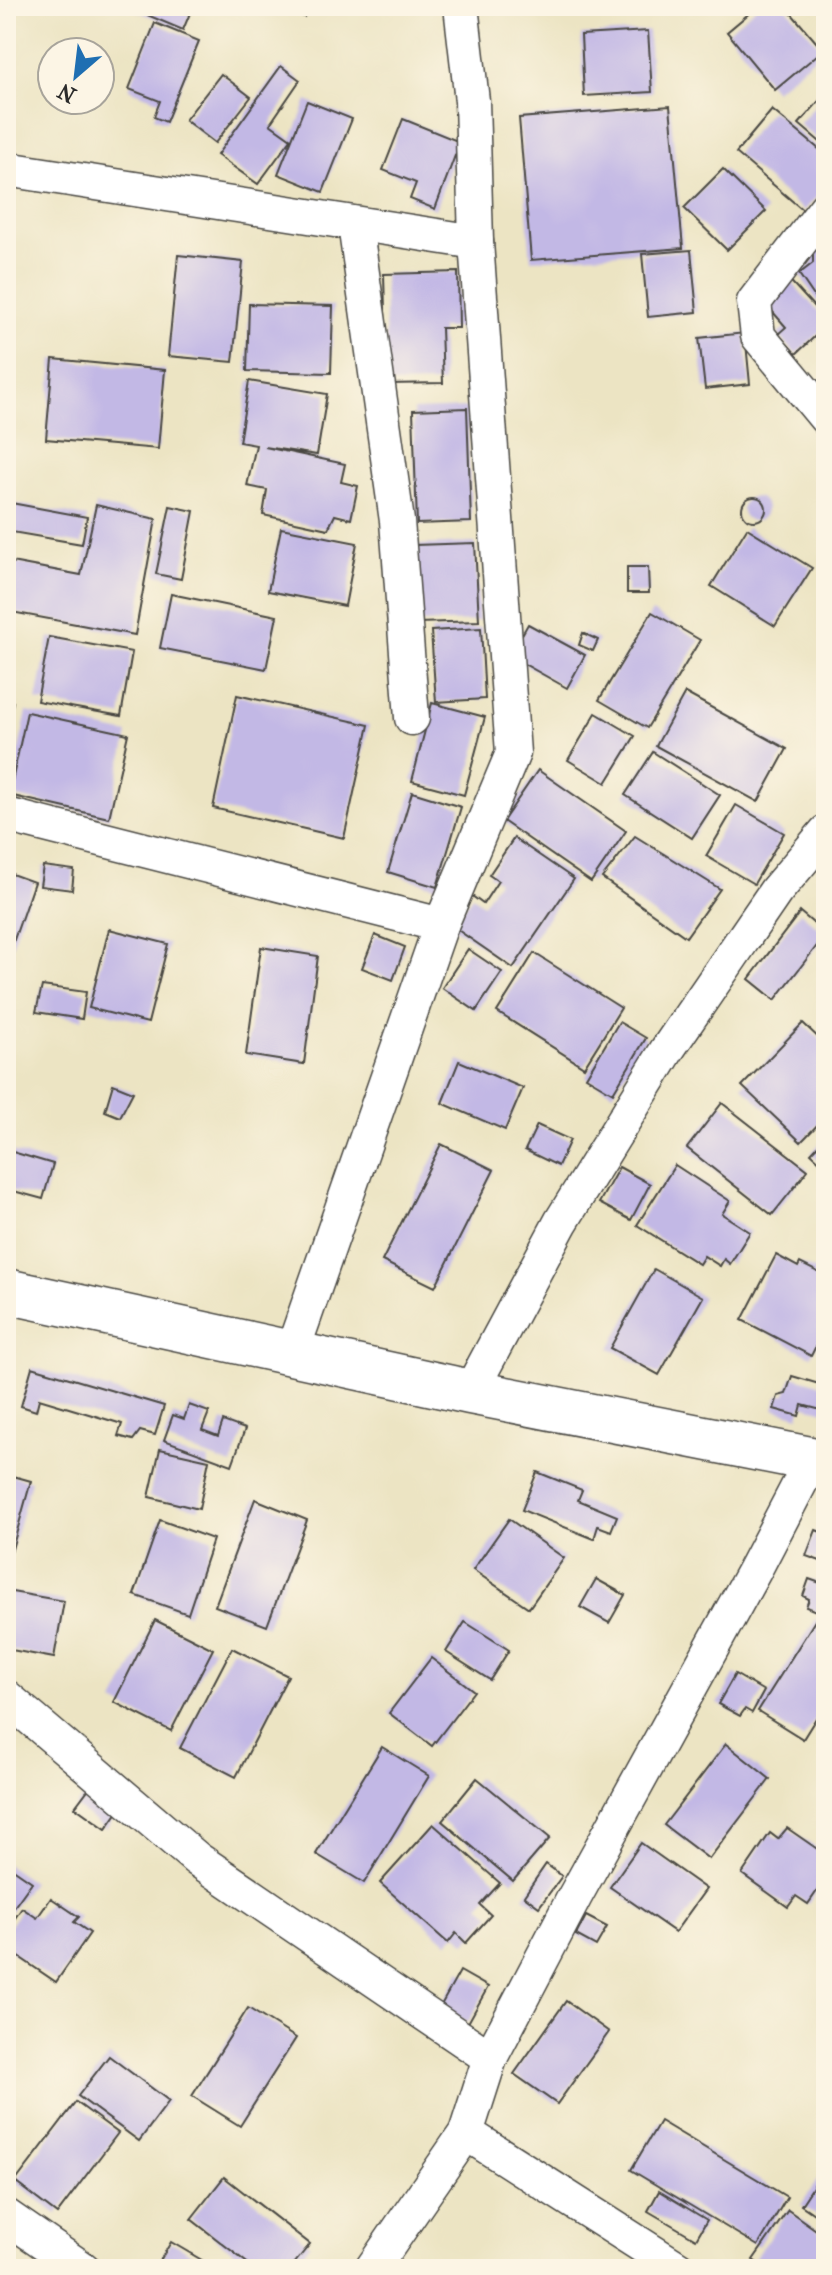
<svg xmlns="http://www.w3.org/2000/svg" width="832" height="2275" font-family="'IM FELL French Canon',serif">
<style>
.building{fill:#c2b8e5}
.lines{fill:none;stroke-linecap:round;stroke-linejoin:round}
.street-casing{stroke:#484742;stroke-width:37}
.secondary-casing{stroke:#484742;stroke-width:47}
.street{stroke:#fff;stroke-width:34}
.secondary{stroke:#fff;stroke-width:44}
</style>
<rect width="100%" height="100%" fill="#fcf5e5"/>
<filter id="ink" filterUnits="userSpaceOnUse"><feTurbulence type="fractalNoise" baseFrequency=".0125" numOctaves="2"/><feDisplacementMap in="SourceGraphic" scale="16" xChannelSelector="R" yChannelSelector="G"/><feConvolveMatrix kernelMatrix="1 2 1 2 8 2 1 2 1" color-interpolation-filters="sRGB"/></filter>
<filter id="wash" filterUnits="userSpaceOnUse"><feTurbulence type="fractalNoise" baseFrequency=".006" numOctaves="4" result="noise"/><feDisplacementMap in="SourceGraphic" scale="32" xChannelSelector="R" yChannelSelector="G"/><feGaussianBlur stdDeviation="1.8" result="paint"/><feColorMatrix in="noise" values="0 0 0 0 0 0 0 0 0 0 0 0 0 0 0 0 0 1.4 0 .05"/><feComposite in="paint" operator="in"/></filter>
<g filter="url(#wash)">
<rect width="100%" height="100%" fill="#ece4c3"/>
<g id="blocks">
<g class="building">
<polygon points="126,6 193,6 183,30"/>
<polygon points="282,6 310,6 304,17"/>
<polygon points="758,6 785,6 823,50 775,90 727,32"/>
<polygon points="155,23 199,41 166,122 154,117 160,101 129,89"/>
<polygon points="648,31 652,92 584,96 581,35"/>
<polygon points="281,66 300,80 270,124 291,139 258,184 217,155"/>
<polygon points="221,74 251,97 215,143 185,120"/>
<polygon points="826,93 826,147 799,124"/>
<polygon points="307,101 352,119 323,192 278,174"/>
<polygon points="670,106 683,248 531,260 519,118"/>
<polygon points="772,110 826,155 826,186 804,211 736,153"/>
<polygon points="403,119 460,142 435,209 410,199 416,183 383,170"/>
<polygon points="723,169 766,211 727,250 684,208"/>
<polygon points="826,240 826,296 818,302 799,274 813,263 813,249"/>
<polygon points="691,250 697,312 648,317 642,254"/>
<polygon points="178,255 243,262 233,362 168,356"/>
<polygon points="458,272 459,328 441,328 443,383 387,384 384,274"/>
<polygon points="784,274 826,320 826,326 796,354 778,334 786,327 759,296"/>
<polygon points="249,304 333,306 331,373 247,371"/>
<polygon points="745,333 750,384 705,389 699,338"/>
<polygon points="53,359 165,370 158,449 46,439"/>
<polygon points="249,381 327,394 317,455 265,447 345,464 341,482 358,486 351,519 335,515 328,529 263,515 267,490 247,486 256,445 239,442"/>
<polygon points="467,408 471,522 417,524 413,410"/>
<circle cx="754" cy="509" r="12"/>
<polygon points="6,502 87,517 82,544 6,531"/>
<polygon points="96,505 156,519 135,635 6,611 6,561 81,575"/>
<polygon points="170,506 194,511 181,579 156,574"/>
<polygon points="281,528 357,543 345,606 268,591"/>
<polygon points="747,528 812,568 775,626 711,586"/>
<polygon points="475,543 479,621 418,623 414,545"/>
<polygon points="627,567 648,567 649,593 627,593"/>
<polygon points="171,594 277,616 266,669 160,648"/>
<polygon points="652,612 700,640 647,728 599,700"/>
<polygon points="528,624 585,655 567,688 510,656"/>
<polygon points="481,628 485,699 436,702 431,631"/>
<polygon points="583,633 598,640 593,651 579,645"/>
<polygon points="49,637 132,652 121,716 37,701"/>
<polygon points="685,693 787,749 758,802 656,746"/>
<polygon points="237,695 369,725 344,838 213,808"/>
<polygon points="6,701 13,702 7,727 6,727"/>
<polygon points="432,703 485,717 464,795 412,781"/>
<polygon points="27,712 128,734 109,818 9,795"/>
<polygon points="596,713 635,736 606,783 568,760"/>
<polygon points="653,752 720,795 692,838 625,795"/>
<polygon points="538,770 626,831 591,882 503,821"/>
<polygon points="412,792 461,807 437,887 388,872"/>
<polygon points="736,805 784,833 754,884 706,856"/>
<polygon points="635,836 720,889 686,937 602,878"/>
<polygon points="514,838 574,879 513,968 452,926 472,896 483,904 498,881 489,875"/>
<polygon points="43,866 74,870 72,890 40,886"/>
<polygon points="6,872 34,882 9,954 6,953"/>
<polygon points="800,912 826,934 775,1000 749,979"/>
<polygon points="109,929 168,944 148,1023 89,1008"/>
<polygon points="375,935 405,947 393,980 362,968"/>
<polygon points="261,947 318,956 304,1064 246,1055"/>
<polygon points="468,949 502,972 476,1011 442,988"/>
<polygon points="534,953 621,1008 584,1067 497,1012"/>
<polygon points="42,986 86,992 82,1019 36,1012"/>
<polygon points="619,1022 646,1038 613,1093 586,1077"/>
<polygon points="803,1023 826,1045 826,1116 801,1142 742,1086"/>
<polygon points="459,1061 523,1088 505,1130 442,1103"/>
<polygon points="113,1084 133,1092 120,1117 105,1111"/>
<polygon points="722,1103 808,1170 772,1215 687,1148"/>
<polygon points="537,1125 570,1140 558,1166 525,1150"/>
<polygon points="826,1137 826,1167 811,1153"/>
<polygon points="441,1144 494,1170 435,1287 382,1261"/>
<polygon points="6,1150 53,1164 43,1199 6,1189"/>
<polygon points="675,1165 730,1201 722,1214 750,1232 730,1264 724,1259 720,1266 704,1256 699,1264 637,1225"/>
<polygon points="619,1167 650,1184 631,1220 599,1203"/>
<polygon points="776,1255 798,1267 800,1263 826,1276 826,1326 811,1356 742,1320"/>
<polygon points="654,1269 703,1297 659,1375 610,1348"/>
<polygon points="32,1367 164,1406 155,1435 140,1431 133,1440 118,1436 122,1424 39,1399 36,1411 21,1406"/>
<polygon points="792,1376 826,1386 825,1411 802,1405 799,1416 774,1409 778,1396 786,1394"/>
<polygon points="189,1405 209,1412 202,1430 218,1436 223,1421 245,1429 232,1465 164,1440 173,1415 184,1419"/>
<polygon points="160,1449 209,1460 199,1509 149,1497"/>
<polygon points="537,1472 582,1490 578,1500 617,1516 611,1531 598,1526 594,1539 522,1510"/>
<polygon points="6,1474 31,1481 7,1567 6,1567"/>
<polygon points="255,1499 307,1520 267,1626 215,1606"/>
<polygon points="509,1519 564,1558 529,1608 473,1570"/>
<polygon points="160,1520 213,1539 188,1614 134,1595"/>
<polygon points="816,1530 826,1534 826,1563 806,1556"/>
<polygon points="596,1579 625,1595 609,1623 580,1607"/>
<polygon points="809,1579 826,1585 826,1615 806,1607 809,1599 803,1596"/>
<polygon points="6,1591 64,1601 54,1658 6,1649"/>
<polygon points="816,1619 826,1625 826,1702 803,1739 758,1711"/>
<polygon points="155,1620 213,1649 171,1731 114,1702"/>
<polygon points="465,1622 509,1650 490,1680 446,1652"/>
<polygon points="232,1648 288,1676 236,1777 180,1748"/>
<polygon points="431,1658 474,1691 432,1746 389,1713"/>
<polygon points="735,1674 764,1691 752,1713 745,1709 740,1716 718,1704"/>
<polygon points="726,1744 770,1779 709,1859 664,1825"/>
<polygon points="382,1747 429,1776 364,1883 316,1854"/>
<polygon points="477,1778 550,1838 513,1881 442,1821"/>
<polygon points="90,1787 120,1809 106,1829 75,1807"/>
<polygon points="433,1824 500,1883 480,1905 491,1915 466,1943 456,1933 448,1943 380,1883"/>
<polygon points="787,1828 826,1855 826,1878 808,1904 796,1896 788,1907 742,1874 770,1833 778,1839"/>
<polygon points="641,1843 706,1889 675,1932 610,1887"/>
<polygon points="6,1864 32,1882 6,1918"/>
<polygon points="546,1864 562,1876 539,1907 524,1896"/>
<polygon points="51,1898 79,1917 74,1922 90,1933 56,1982 6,1948 6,1931 22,1908 37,1918"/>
<polygon points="586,1916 607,1927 596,1946 576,1935"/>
<polygon points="460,1971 488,1987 468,2023 440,2007"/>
<polygon points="566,2001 609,2032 557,2104 514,2074"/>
<polygon points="248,2008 296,2038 240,2126 192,2096"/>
<polygon points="109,2056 169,2101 139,2141 78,2096"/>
<polygon points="76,2102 118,2133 57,2214 15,2182"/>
<polygon points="660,2121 787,2197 758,2246 631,2170"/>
<polygon points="826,2167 826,2222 801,2205"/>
<polygon points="224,2177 310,2244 290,2269 255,2269 191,2219"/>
<polygon points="659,2191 707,2220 696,2239 648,2211"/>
<polygon points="788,2210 826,2237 826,2269 766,2269 753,2260"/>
<polygon points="171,2242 217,2269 155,2269"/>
</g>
</g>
</g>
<g filter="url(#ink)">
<use href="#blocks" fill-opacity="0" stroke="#484742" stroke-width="2"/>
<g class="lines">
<defs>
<g id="street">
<polyline points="6,169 476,242"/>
<polyline points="826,208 754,302 758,336 826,418"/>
<polyline points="355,224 397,521 412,718"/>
<polyline points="6,815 441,925"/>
<polyline points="292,1352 441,925 513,753 476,242 472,101 461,6"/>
<polyline points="470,1392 561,1222 667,1050 776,891 826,832"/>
<polyline points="6,1697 197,1859 490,2058"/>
<polyline points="6,2216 83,2269"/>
<polyline points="372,2269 466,2133"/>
<polyline points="679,2269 466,2133 490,2058 575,1896 754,1571 812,1460"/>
</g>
<polyline id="secondary" points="6,1291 470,1392 826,1462"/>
</defs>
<use href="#street" class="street-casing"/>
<use href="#secondary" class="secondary-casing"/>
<use href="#street" class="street"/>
<use href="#secondary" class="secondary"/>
</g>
</g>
<rect width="832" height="2275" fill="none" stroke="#fcf5e5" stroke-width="32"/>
<g transform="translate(76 76) rotate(208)"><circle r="38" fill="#fcf5e5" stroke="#a8a49b" stroke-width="2"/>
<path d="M0-6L14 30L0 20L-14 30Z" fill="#1f6fb2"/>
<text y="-12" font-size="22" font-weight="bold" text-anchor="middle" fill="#2b2b2b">N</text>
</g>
</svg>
